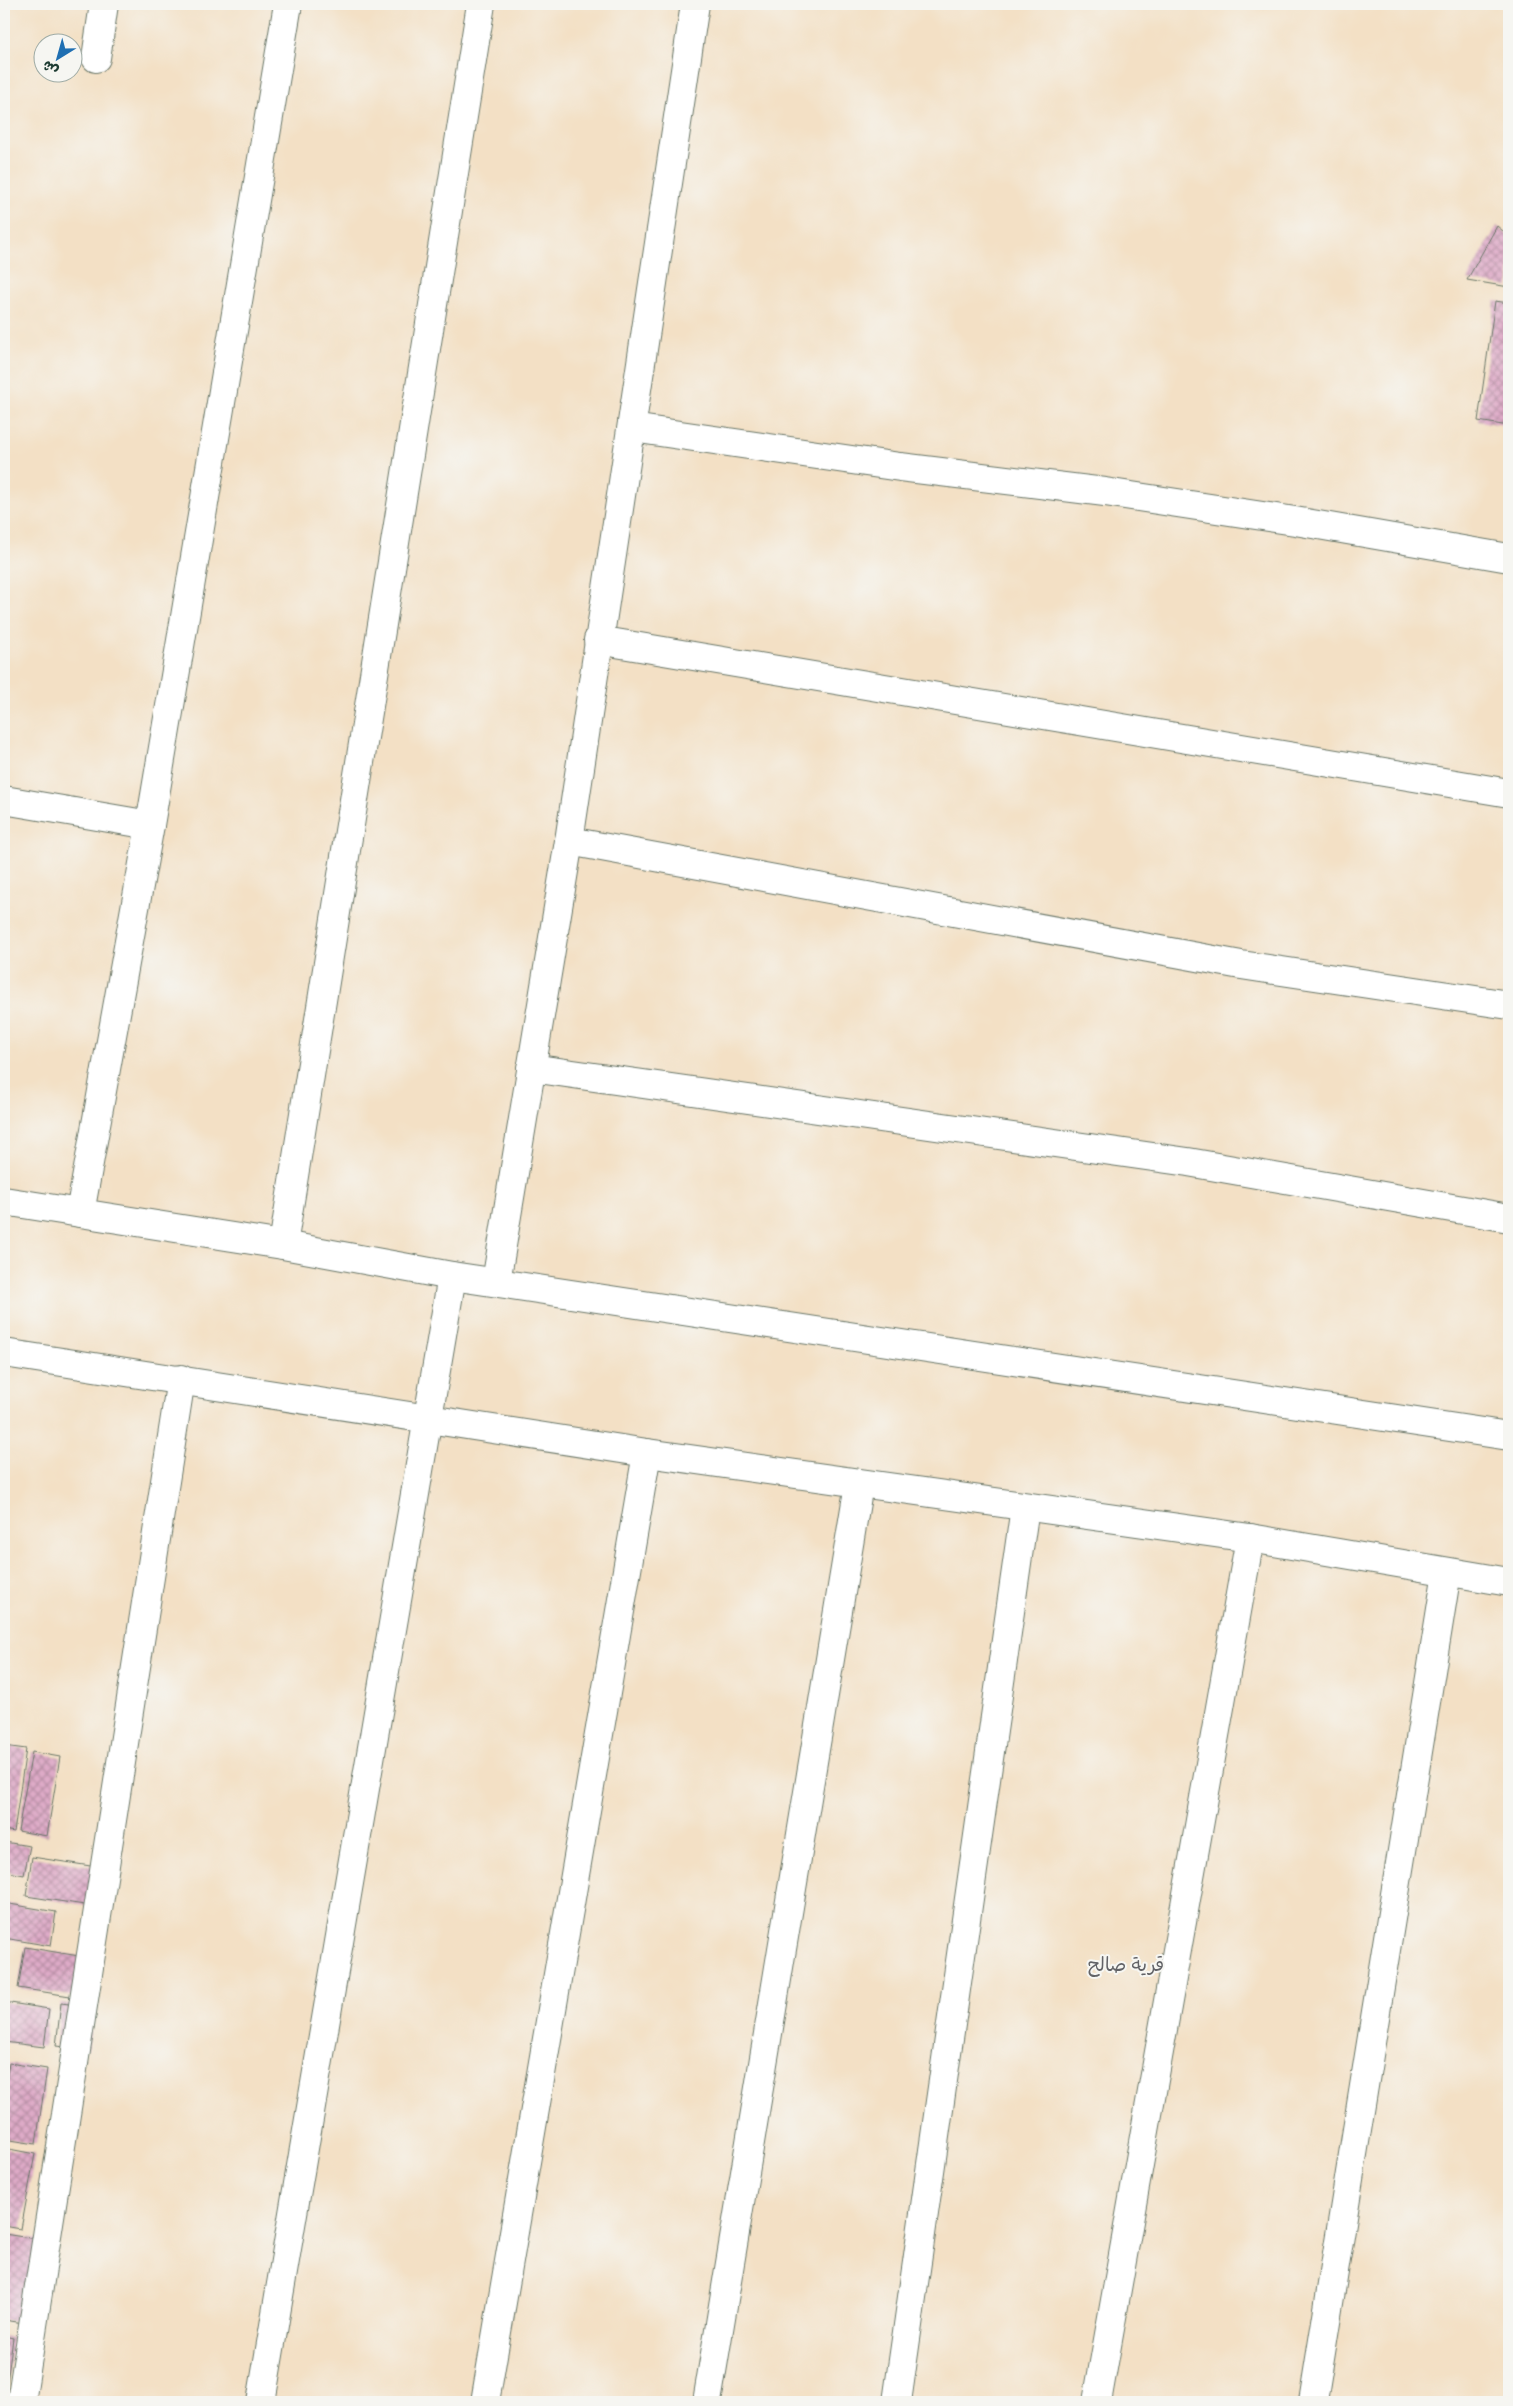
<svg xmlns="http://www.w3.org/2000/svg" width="1513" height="2406" font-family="Mynerve,'Playpen Sans Arabic',sans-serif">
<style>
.building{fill:url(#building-cross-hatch)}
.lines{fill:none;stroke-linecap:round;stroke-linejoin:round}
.minor-casing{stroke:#697667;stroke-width:30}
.minor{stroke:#fff;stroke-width:28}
.labels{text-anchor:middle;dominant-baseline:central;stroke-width:4;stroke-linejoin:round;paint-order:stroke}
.quarter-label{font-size:19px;fill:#626367;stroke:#f6f6f2}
</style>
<defs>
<pattern id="building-cross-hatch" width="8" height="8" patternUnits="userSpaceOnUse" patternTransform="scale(1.25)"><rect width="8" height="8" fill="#deaac7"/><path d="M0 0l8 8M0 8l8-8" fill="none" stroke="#b38ca2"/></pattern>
</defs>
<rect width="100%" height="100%" fill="#f6f6f2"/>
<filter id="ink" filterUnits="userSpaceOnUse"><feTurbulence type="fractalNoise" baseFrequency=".02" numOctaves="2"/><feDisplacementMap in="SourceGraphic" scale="10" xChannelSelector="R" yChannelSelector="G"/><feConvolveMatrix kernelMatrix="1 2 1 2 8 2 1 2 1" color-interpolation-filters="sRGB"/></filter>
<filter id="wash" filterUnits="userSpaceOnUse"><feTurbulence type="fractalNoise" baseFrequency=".0096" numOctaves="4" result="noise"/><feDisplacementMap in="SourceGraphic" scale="20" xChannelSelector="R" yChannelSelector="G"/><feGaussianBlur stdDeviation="1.12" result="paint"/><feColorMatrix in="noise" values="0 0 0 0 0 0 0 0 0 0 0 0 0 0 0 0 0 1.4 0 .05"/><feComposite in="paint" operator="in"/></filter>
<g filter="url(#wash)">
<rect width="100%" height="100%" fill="#f3e0c5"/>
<g id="blocks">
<g class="building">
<polygon points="1497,226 1509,236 1509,287 1467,280"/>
<polygon points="1495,301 1509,303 1509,426 1478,421"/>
<polygon points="4,1746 26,1749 14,1832 4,1830"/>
<polygon points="32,1752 60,1757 47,1836 18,1831"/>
<polygon points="4,1842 30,1846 24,1875 4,1871"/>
<polygon points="32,1857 97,1867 91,1906 26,1896"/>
<polygon points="4,1903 56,1912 51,1946 4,1938"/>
<polygon points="25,1947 103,1960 96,2000 18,1988"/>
<polygon points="4,2002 49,2009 44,2047 4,2042"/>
<polygon points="61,2003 93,2007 88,2050 56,2046"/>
<polygon points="9,2063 47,2069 36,2144 4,2139 4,2094"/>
<polygon points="4,2148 35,2154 21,2229 4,2226"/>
<polygon points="4,2234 43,2240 30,2324 4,2320"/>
<polygon points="4,2336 13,2338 5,2398 4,2398"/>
</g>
</g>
</g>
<g filter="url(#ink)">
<use href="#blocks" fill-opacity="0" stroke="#697667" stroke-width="1"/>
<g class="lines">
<defs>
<g id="minor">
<polyline points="96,58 104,4"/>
<polyline points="632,428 900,467 1105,492 1295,521 1509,558"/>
<polyline points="598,640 1509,793"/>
<polyline points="4,800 150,825"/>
<polyline points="569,841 1241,965 1509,1005"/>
<polyline points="531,1068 1188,1162 1509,1218"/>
<polyline points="4,1201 283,1245 452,1276 1509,1436"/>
<polyline points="80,1213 150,825 288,4"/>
<polyline points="283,1245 481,4"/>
<polyline points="496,1282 569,841 695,4"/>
<polyline points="4,1353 647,1453 1250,1538 1509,1582"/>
<polyline points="21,2402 181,1379"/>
<polyline points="261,2402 452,1276"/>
<polyline points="485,2402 647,1453"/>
<polyline points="707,2402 859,1484"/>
<polyline points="897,2402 1025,1507"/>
<polyline points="1097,2402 1250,1538"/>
<polyline points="1313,2402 1447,1572"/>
</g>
</defs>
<use href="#minor" class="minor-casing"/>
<use href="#minor" class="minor"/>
</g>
</g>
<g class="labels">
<g class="quarter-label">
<text x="1126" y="1965">قرية صالح</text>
</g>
</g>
<rect width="1513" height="2406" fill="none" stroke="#f6f6f2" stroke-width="20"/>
<g transform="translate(58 58) rotate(217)"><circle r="24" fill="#f6f6f2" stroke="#a0aca6"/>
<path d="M0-4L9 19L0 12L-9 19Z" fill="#1f6fb2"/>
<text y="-8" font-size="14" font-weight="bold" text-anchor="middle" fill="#1f3d34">ش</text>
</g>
</svg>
